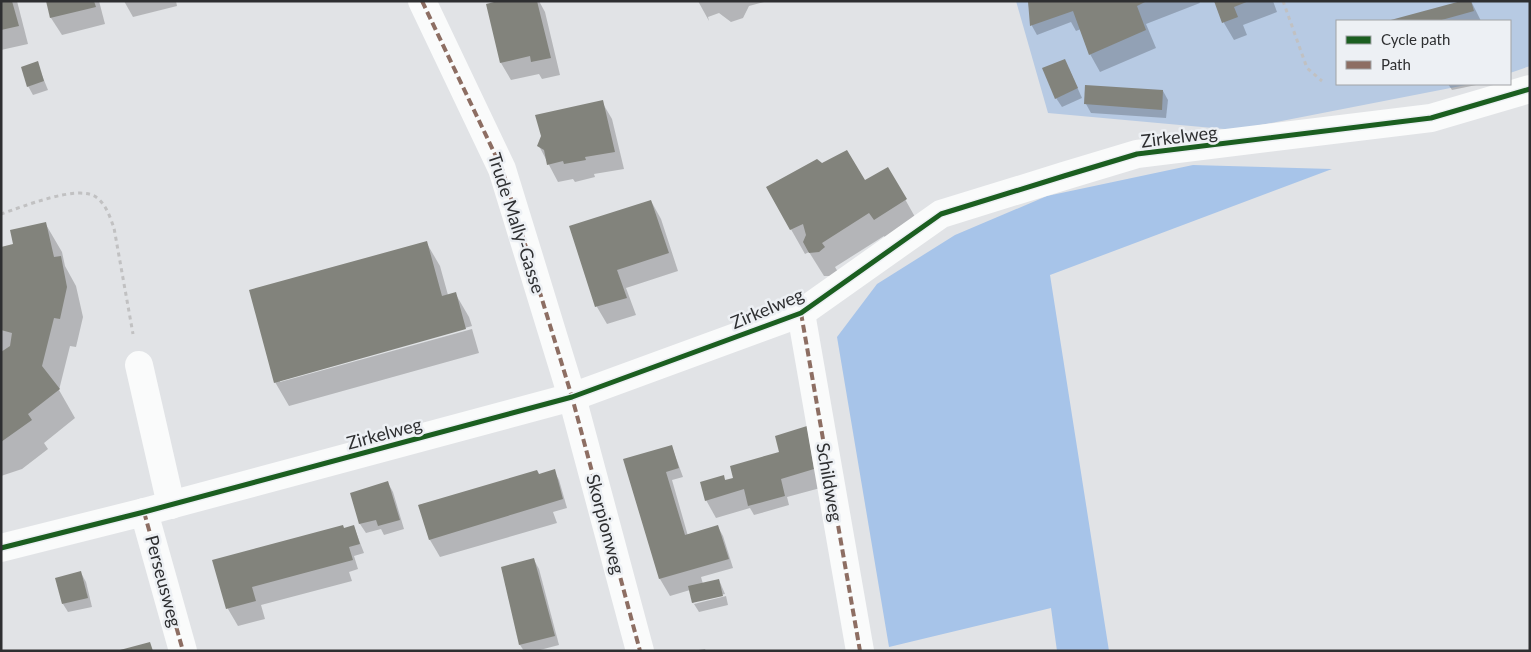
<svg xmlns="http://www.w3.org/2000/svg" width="1531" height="652" font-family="Lato,sans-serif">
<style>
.green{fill:#b7cae3}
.forest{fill:#a7c4e9}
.shadow{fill:#0003}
.building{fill:#82837c}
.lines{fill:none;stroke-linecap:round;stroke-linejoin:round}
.path{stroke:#c1c1c2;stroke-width:3;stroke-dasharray:4 4;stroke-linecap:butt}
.minor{stroke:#fafbfb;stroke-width:28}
.quiet{stroke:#8d6e63;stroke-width:4;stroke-dasharray:8 4;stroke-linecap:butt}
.cycleway-casing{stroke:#edf0f4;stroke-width:8}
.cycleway{stroke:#1b5e20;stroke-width:5}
.labels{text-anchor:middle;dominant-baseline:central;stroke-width:5;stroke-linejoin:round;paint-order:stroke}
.street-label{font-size:18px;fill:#2e2f31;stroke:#edf0f4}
</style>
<rect width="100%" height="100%" fill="#e1e3e6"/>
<polygon class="green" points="1016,1 1530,1 1530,66 1510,73 1510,21 1337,21 1337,84 1471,84 1235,130 1048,113"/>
<polygon class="forest" points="1193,165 1332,169 1050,275 1109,651 1057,651 1051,608 889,647 837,337 877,284 955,235 1047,196"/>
<g class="shadow">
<polygon points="1,1 17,1 28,44 1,50"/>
<polygon points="47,1 99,1 105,24 62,35 51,18"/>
<polygon points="124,1 176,1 177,6 133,17"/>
<polygon points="503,1 539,1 545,12 560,75 542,79 539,74 511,80 501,63"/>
<polygon points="698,1 768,1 749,6 743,18 731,22 719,13 708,17 709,21"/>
<polygon points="1028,1 1199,1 1200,3 1146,24 1156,48 1100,72 1090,54 1081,29 1076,31 1071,22 1037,35 1032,26"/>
<polygon points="1216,1 1273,1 1277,12 1243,25 1247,35 1234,40 1224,23"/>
<polygon points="1466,1 1471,1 1481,21 1391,21"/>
<polygon points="37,63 48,90 33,95 28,86"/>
<polygon points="1069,69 1082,98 1062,107 1056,98"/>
<polygon points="1448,84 1481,84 1452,90"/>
<polygon points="1163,91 1168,100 1166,118 1091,113 1086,104"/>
<polygon points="602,102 612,119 624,169 594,174 595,177 575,182 573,179 558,182 539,146"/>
<polygon points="822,164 865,182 888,169 919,224 889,244 884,236 835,267 838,272 833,276 824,276 809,252 805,254 767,187"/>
<polygon points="651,201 661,219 678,271 626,288 636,315 607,324 597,307 571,227"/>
<polygon points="45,223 62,252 65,266 76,286 83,317 76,347 70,346 59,390 75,418 44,443 48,449 22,469 1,476 1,248 14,245"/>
<polygon points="426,242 440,266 448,295 455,293 469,317 472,326 280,380 280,382 472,329 479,353 289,406 275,382"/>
<polygon points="807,428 824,487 787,497 789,505 754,515 750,508 716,518 706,500 723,477 726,481 735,478 781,453"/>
<polygon points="672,447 683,477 672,480 688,536 718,527 723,536 733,568 701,577 703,584 719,580 725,594 694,601 694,604 690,590 670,596 660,579 624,460"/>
<polygon points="554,471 559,480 567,508 553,512 557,523 440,557 430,540 419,505"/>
<polygon points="388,483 393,492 404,529 384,535 381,529 366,533 360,524 352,494"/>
<polygon points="354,527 364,553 354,556 358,569 349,572 352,581 261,605 265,619 238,626 228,609 214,561"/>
<polygon points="534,560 539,569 559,645 536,651 524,651 520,645 503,568"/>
<polygon points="81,573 86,582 92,607 68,612 63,604"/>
<polygon points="726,596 728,605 699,612 694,604"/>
<polygon points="705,649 706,651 692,651"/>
</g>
<g class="building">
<polygon points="1,1 12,1 19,26 1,30"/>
<polygon points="46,1 94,1 96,7 50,18"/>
<polygon points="498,1 537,1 551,58 531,62 530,56 500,63 486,4"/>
<polygon points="1028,1 1147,1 1137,6 1146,30 1089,55 1073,11 1030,26"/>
<polygon points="1214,1 1249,1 1234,7 1238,17 1222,23"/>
<polygon points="1461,1 1471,1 1474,11 1438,21 1387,21"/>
<polygon points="1065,59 1078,88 1055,99 1042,68"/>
<polygon points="38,61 44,81 27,87 21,67"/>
<polygon points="1085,85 1163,90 1162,110 1084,104"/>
<polygon points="603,100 615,152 585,157 586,160 564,164 563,161 547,165 544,150 537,146 541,136 535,115"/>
<polygon points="847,150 865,180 888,167 907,199 874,220 869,213 822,243 825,247 819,252 809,253 803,242 806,235 803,224 790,230 766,187 817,159 822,163"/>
<polygon points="651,200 669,253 617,270 627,298 595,307 569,226"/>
<polygon points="46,222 54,257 61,256 67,287 60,319 54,318 42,366 60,389 28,414 32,420 1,442 1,352 10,346 12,333 1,330 1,247 13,244 10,230"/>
<polygon points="427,241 442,296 456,292 466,329 274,383 249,290"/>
<polygon points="807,426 814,469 781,479 785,496 748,506 744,489 705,501 700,482 724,475 725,480 733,478 730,466 779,452 775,436"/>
<polygon points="672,445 679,468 666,472 685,535 718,525 729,559 659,579 623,459"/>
<polygon points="555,469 563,499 429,540 418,505 537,470 539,474"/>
<polygon points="388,481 400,520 378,526 376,520 359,524 350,493"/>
<polygon points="343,525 344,528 354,525 360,544 349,547 353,560 252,587 256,601 226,609 212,560"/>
<polygon points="534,558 555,636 519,645 501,567"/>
<polygon points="81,571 88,598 62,604 55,578"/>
<polygon points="719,579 723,596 692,603 688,586"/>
<polygon points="150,642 153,651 121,651 120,650"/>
</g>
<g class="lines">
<g class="path">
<polyline points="1283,1 1307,68 1322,81"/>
<path d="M1 214C22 207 78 184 96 197 106 204 110 217 114 228L133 334"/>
</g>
<g class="minor">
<polyline points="422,1 502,169 572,397 640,651"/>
<polyline points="801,313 860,651"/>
<polyline points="139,365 171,505"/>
<polyline points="144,512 183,651"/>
<polyline points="1,548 144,512 572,397 801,313 941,214 1064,176 1137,154 1431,118 1530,89"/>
</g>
<g class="quiet">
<polyline points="422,1 502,169 572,397 640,651"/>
<polyline points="801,313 860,651"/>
<polyline points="144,512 183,651"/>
</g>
<defs>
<polyline id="cycleway" points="1,548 144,512 572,397 801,313 941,214 1064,176 1137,154 1431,118 1530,89"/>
</defs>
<use href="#cycleway" class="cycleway-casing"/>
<use href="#cycleway" class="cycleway"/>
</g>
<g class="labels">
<g class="street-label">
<text transform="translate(1179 136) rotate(-7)">Zirkelweg</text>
<text transform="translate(517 223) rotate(72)">Trude Mally-Gasse</text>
<text transform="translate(767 308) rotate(-23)">Zirkelweg</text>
<text transform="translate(384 433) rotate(-15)">Zirkelweg</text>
<text transform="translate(830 482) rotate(80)">Schildweg</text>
<text transform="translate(606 524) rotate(75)">Skorpionweg</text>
<text transform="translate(164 581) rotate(75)">Perseusweg</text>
</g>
</g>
<rect width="1531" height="652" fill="none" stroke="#2e2f31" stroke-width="5"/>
<rect x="1336" y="20" width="175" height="65" fill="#edf0f4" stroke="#a1a3a6"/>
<rect x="1346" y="36" width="25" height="8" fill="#1b5e20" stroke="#a1a3a6"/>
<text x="1381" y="45" font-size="15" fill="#2e2f31">Cycle path</text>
<rect x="1346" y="61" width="25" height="8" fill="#8d6e63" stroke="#a1a3a6"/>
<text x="1381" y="70" font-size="15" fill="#2e2f31">Path</text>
</svg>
